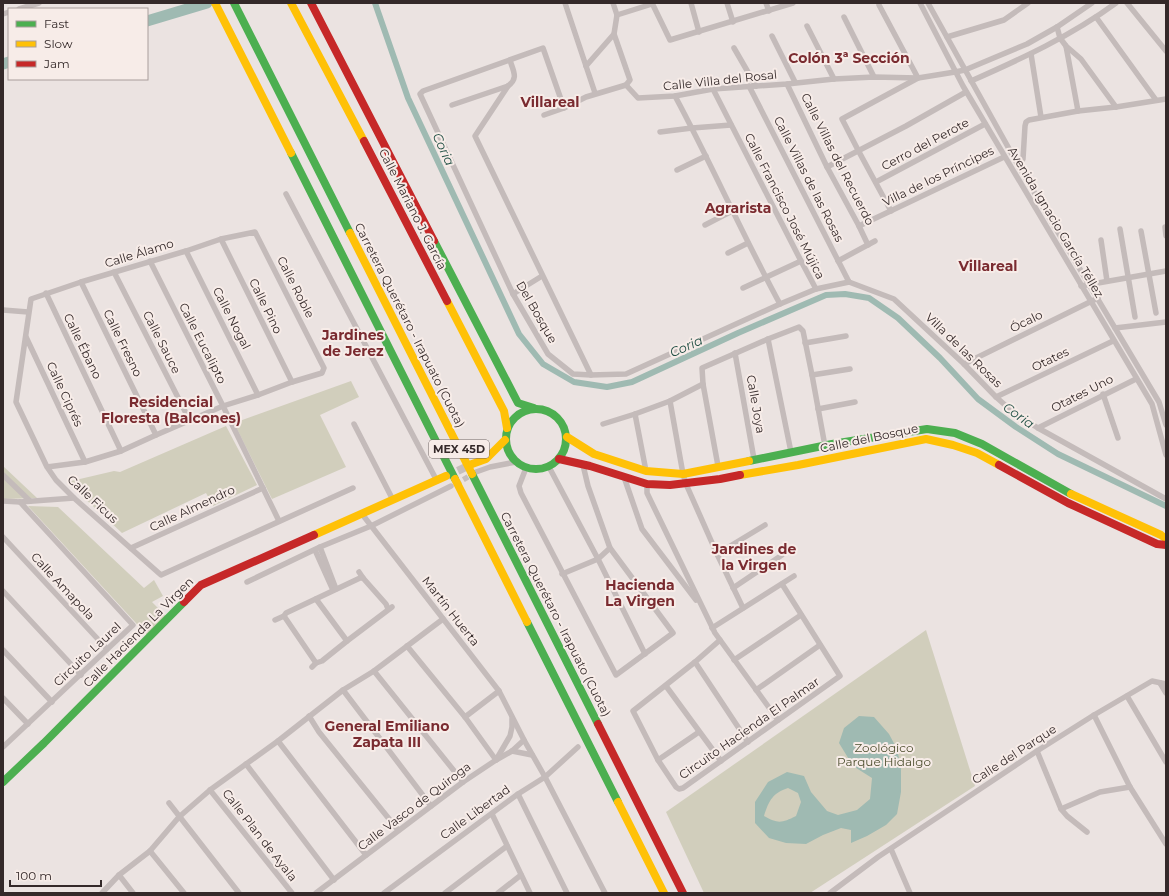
<svg xmlns="http://www.w3.org/2000/svg" width="1169" height="896" font-family="Montserrat,sans-serif">
<style>
.green{fill:#d1cebc}
.water{fill:#9fbab2;fill-rule:evenodd}
.lines{fill:none;stroke-linecap:round;stroke-linejoin:round}
.canal{stroke:#9fbab2;stroke-width:6}
.river{stroke:#9fbab2;stroke-width:11}
.street-tunnel{stroke:#c6bebc;stroke-width:5.5;stroke-dasharray:5.5 3;stroke-linecap:butt}
.secondary-tunnel{stroke:#c6bebc;stroke-width:8;stroke-dasharray:8 4;stroke-linecap:butt}
.street{stroke:#c4bbba;stroke-width:5.5}
.fast{stroke:#4caf50;stroke-width:8}
.slow{stroke:#ffc107;stroke-width:8}
.jam{stroke:#c62828;stroke-width:8}
.labels{text-anchor:middle;dominant-baseline:central;stroke-width:4;stroke-linejoin:round;paint-order:stroke}
.shield{fill:#f7ece8;stroke:#6e6462;stroke-width:1}
.shield-label{font-size:11px;font-weight:bold;fill:#342929}
.street-label{font-size:12px;fill:#342929;stroke:#f7ece8}
.park-label{font-size:12px;fill:#4d4f2f;stroke:#f7ece8}
.water-label{font-size:13px;font-style:italic;fill:#235146;stroke:#f7ece8}
.quarter-label{font-size:14px;font-weight:bold;fill:#7a2b30;stroke:#f7ece8}
</style>
<rect width="100%" height="100%" fill="#ebe3e1"/>
<g class="green">
<polygon points="351,381 359,397 320,415 346,467 272,499 234,423"/>
<polygon points="226,426 257,485 213,506 206,493 122,533 67,482 114,471 120,472"/>
<polygon points="3,466 37,498 3,499"/>
<polygon points="28,506 58,507 144,588 154,580 163,596 152,602 166,616 147,635"/>
<polygon points="926,630 975,786 810,893 704,893 666,812"/>
</g>
<path class="water" d="M859 716 874 717 889 734 897 749 901 768V792L897 814 886 825 867 836 851 843V830L841 828 823 835 806 844 786 843 769 838 755 823V802L768 782 787 772 804 776 811 792 827 811 838 815 857 810 870 799 872 778 853 766 839 743 844 728ZM788 788 798 793 801 802 796 816C782 823 778 824 764 816 769 800 773 793 788 788Z"/>
<g class="lines">
<polyline class="canal" points="375,3 408,98 519,334 543,364 574,382 607,387 632,382 738,333 826,295 845,294 869,298 898,318 940,358 978,399 1016,427 1058,454 1166,506"/>
<g class="river">
<polyline points="147,21 207,3"/>
<polyline points="3,64 9,62"/>
</g>
<polyline class="street-tunnel" points="456,484 473,474"/>
<polyline class="secondary-tunnel" points="447,476 472,464"/>
<g class="street">
<polyline points="565,3 595,93"/>
<polyline points="652,3 670,40 793,3"/>
<polyline points="691,3 699,32"/>
<polyline points="727,3 733,22"/>
<polyline points="766,3 769,11"/>
<polyline points="920,3 963,86 1152,404 1166,455"/>
<polyline points="928,3 1018,165 1159,402 1166,425"/>
<polyline points="1127,3 1166,51"/>
<polyline points="879,5 918,78 842,119 858,150 891,211"/>
<polyline points="19,9 39,3"/>
<polyline points="3,14 9,12"/>
<polyline points="617,15 652,4"/>
<polyline points="844,17 874,77"/>
<polyline points="1096,17 1156,100"/>
<polyline points="807,26 834,79"/>
<polyline points="1057,27 1060,38 1066,46 1081,59 1116,107"/>
<polyline points="772,36 795,82"/>
<polyline points="947,37 1004,20 1028,3"/>
<polyline points="1066,46 1078,111"/>
<polyline points="734,48 756,86"/>
<polyline points="1031,54 1041,117"/>
<polyline points="586,66 614,34"/>
<path d="M971 81C1021 59 1071 36 1116 3"/>
<polyline points="787,84 827,167 859,226 868,245"/>
<polyline points="626,85 638,98 675,96 713,89 787,84 834,79 874,77 918,78 955,72 965,70 984,62 1027,44 1057,27 1092,3"/>
<polyline points="508,86 475,136 591,375"/>
<polyline points="749,86 849,282"/>
<polyline points="713,89 801,261 816,289"/>
<path d="M675 96C712 165 743 236 780 304"/>
<path d="M452 105 508 86C519 78 513 71 510 60"/>
<polyline points="564,108 543,48 423,91 420,94 513,294 548,354 573,374 591,375 626,374 780,304 816,289 849,282"/>
<polyline points="544,115 564,108 586,97 626,85 630,80 614,34 617,15 613,3"/>
<polyline points="660,132 692,128 731,125"/>
<polyline points="1018,165 1023,159 1025,126 1026,122 1029,120 1078,111 1116,107 1166,99"/>
<polyline points="827,167 906,126 966,92"/>
<polyline points="677,170 706,156"/>
<polyline points="876,182 985,124"/>
<polyline points="286,194 437,481"/>
<polyline points="705,225 732,211"/>
<polyline points="859,226 1004,157"/>
<polyline points="1165,227 1166,236"/>
<polyline points="1120,229 1135,317"/>
<polyline points="1141,231 1156,313"/>
<polyline points="221,239 292,382"/>
<polyline points="1101,240 1107,281"/>
<polyline points="186,251 258,395"/>
<polyline points="728,253 748,243"/>
<polyline points="150,261 223,406 279,521"/>
<polyline points="838,261 875,241"/>
<polyline points="114,272 190,421"/>
<polyline points="81,282 156,435"/>
<polyline points="849,282 894,299 964,364 996,397 1014,413 1038,428 1166,499"/>
<polyline points="1081,286 1166,271"/>
<polyline points="743,288 801,261"/>
<polyline points="46,293 121,451"/>
<polyline points="513,294 542,276"/>
<polyline points="3,310 28,312"/>
<polyline points="1115,328 1166,322"/>
<polyline points="26,337 85,462"/>
<polyline points="768,339 791,452"/>
<polyline points="805,343 846,336"/>
<polyline points="735,353 754,459"/>
<polyline points="964,364 1098,298"/>
<polyline points="812,375 850,369"/>
<polyline points="1103,394 1118,438"/>
<polyline points="996,397 1113,341"/>
<polyline points="670,401 683,474 686,484 717,554 743,608"/>
<polyline points="818,409 855,402"/>
<polyline points="635,414 646,471"/>
<polyline points="354,424 393,500"/>
<polyline points="603,424 635,414 670,401 703,384"/>
<polyline points="1038,428 1136,379"/>
<polyline points="718,466 703,384 702,368 768,339 799,327 803,331 812,375 825,446"/>
<polyline points="47,467 85,462 121,451 156,435 223,406 258,395 292,382 322,373 324,368 255,232 221,239 186,251 81,282 31,299 16,402 47,467 56,480 74,498 161,575 353,488"/>
<polyline points="549,467 598,559 645,654"/>
<polyline points="526,468 519,486 521,493 616,675 673,633 610,548 588,486 583,465"/>
<polyline points="476,472 490,467 516,462"/>
<polyline points="3,475 30,501"/>
<polyline points="624,477 642,529 696,600"/>
<polyline points="647,484 647,493 715,633 778,720"/>
<polyline points="3,501 20,502 74,498"/>
<polyline points="362,514 499,691 524,740 545,777 605,893"/>
<polyline points="3,537 107,649"/>
<polyline points="320,547 336,589"/>
<polyline points="131,548 263,488"/>
<polyline points="315,550 333,590"/>
<polyline points="717,554 765,525"/>
<polyline points="359,572 363,578 386,604 388,609"/>
<polyline points="562,574 598,559 610,548"/>
<polyline points="247,582 320,547 371,526 451,486"/>
<polyline points="733,588 782,555"/>
<polyline points="3,591 81,675"/>
<polyline points="316,599 347,641"/>
<polyline points="284,616 316,663"/>
<polyline points="275,620 284,616 286,613 360,578 363,578"/>
<polyline points="712,628 794,576"/>
<polyline points="720,640 695,662 633,711 658,760 676,787 679,789 683,788 840,676 782,584"/>
<polyline points="407,646 465,717 496,760"/>
<polyline points="3,650 52,702"/>
<polyline points="734,660 801,615"/>
<polyline points="695,662 748,742"/>
<polyline points="312,667 316,663 322,661 347,641 392,607"/>
<polyline points="374,671 463,782"/>
<polyline points="1160,683 1166,693"/>
<polyline points="666,686 721,761"/>
<polyline points="343,690 431,806"/>
<polyline points="756,690 820,645"/>
<polyline points="1127,696 1166,762"/>
<polyline points="3,698 28,724"/>
<polyline points="1094,715 1130,787 1166,844"/>
<polyline points="309,716 319,732 398,830"/>
<polyline points="465,717 499,691"/>
<polyline points="278,741 366,855"/>
<polyline points="3,747 133,625 20,502"/>
<polyline points="512,751 532,755"/>
<polyline points="1037,751 1061,809 1067,816 1087,832"/>
<polyline points="496,760 512,751 524,740"/>
<polyline points="658,760 699,732"/>
<polyline points="246,764 334,880"/>
<polyline points="210,790 292,893"/>
<polyline points="518,794 567,893"/>
<polyline points="169,803 239,893"/>
<polyline points="1061,809 1100,792 1130,787"/>
<polyline points="492,814 530,893"/>
<polyline points="891,849 910,893"/>
<polyline points="150,851 184,893"/>
<polyline points="119,875 133,893"/>
<polyline points="102,893 119,875 150,851 179,817 210,790 278,741 343,690 374,671 443,619"/>
<polyline points="316,893 463,782 496,760 510,736 512,727 512,719"/>
<polyline points="384,893 518,794 545,777 578,747"/>
<polyline points="445,893 507,846"/>
<polyline points="498,893 521,875"/>
<polyline points="830,893 878,857 1037,751 1094,715 1152,681 1166,684"/>
</g>
<g class="fast">
<polyline points="234,3 350,233"/>
<polyline points="291,153 455,479"/>
<polyline points="434,241 518,403 534,408"/>
<circle cx="536" cy="439" r="30"/>
<polyline points="749,461 832,444 927,429 955,433 982,444 1071,494"/>
<polyline points="472,474 598,724"/>
<polyline points="527,622 618,802"/>
<polyline points="3,782 44,743 184,602"/>
</g>
<g class="slow">
<polyline points="215,3 291,153"/>
<polyline points="291,3 364,141"/>
<polyline points="350,233 472,474"/>
<polyline points="447,301 504,411 507,428"/>
<polyline points="567,437 594,454 646,471 683,474 749,461"/>
<polyline points="472,464 486,459 505,440"/>
<polyline points="740,475 798,465 926,439 953,445 977,453 999,465"/>
<polyline points="455,479 527,622"/>
<polyline points="1071,494 1161,535 1166,539"/>
<polyline points="314,535 446,476"/>
<polyline points="618,802 664,893"/>
</g>
<g class="jam">
<polyline points="311,3 434,241"/>
<polyline points="364,141 447,301"/>
<polyline points="559,459 590,466 647,484 670,485 720,479 740,475"/>
<polyline points="999,465 1068,503 1157,544 1166,545"/>
<polyline points="184,602 201,585 314,535"/>
<polyline points="598,724 683,893"/>
</g>
</g>
<g class="labels">
<rect class="shield" x="429" y="440" width="60" height="18" rx="3"/>
<g class="shield-label">
<text x="459" y="449">MEX 45D</text>
</g>
<g class="street-label">
<text transform="translate(720 80) rotate(-6)">Calle Villa del Rosal</text>
<text transform="translate(925 144) rotate(-28)">Cerro del Perote</text>
<text transform="translate(838 159) rotate(63)">Calle Villas del Recuerdo</text>
<text transform="translate(938 176) rotate(-26)">Villa de los Príncipes</text>
<text transform="translate(809 179) rotate(63)">Calle Villas de las Rosas</text>
<text transform="translate(785 206) rotate(63)">Calle Francisco José Mújica</text>
<text transform="translate(413 209) rotate(63)">Calle Mariano J. García</text>
<text transform="translate(1056 222) rotate(59)">Avenida Ignacio García Téllez</text>
<text transform="translate(139 253) rotate(-17)">Calle Álamo</text>
<text transform="translate(296 287) rotate(63)">Calle Roble</text>
<text transform="translate(266 306) rotate(64)">Calle Pino</text>
<text transform="translate(537 312) rotate(60)">Del Bosque</text>
<text transform="translate(232 318) rotate(63)">Calle Nogal</text>
<text transform="translate(1026 321) rotate(-26)">Ócalo</text>
<text transform="translate(410 325) rotate(63)">Carretera Querétaro - Irapuato (Cuota)</text>
<text transform="translate(162 342) rotate(63)">Calle Sauce</text>
<text transform="translate(123 343) rotate(64)">Calle Fresno</text>
<text transform="translate(203 343) rotate(63)">Calle Eucalipto</text>
<text transform="translate(83 346) rotate(64)">Calle Ébano</text>
<text transform="translate(964 350) rotate(44)">Villa de las Rosas</text>
<text transform="translate(1050 359) rotate(-26)">Otates</text>
<text transform="translate(1082 393) rotate(-27)">Otates Uno</text>
<text transform="translate(65 394) rotate(65)">Calle Ciprés</text>
<text transform="translate(756 404) rotate(80)">Calle Joya</text>
<text transform="translate(869 438) rotate(-12)">Calle del Bosque</text>
<text transform="translate(93 499) rotate(43)">Calle Ficus</text>
<text transform="translate(192 508) rotate(-25)">Calle Almendro</text>
<text transform="translate(63 586) rotate(47)">Calle Amapola</text>
<text transform="translate(451 611) rotate(52)">Martín Huerta</text>
<text transform="translate(556 614) rotate(63)">Carretera Querétaro - Irapuato (Cuota)</text>
<text transform="translate(138 632) rotate(-45)">Calle Hacienda La Virgen</text>
<text transform="translate(87 654) rotate(-43)">Circuito Laurel</text>
<text transform="translate(749 728) rotate(-35)">Circuito Hacienda El Palmar</text>
<text transform="translate(1014 754) rotate(-33)">Calle del Parque</text>
<text transform="translate(414 806) rotate(-37)">Calle Vasco de Quiroga</text>
<text transform="translate(475 812) rotate(-36)">Calle Libertad</text>
<text transform="translate(260 835) rotate(52)">Calle Plan de Ayala</text>
</g>
<g class="park-label">
<text x="884" y="747">Zoológico<tspan x="884" dy="14">Parque Hidalgo</tspan></text>
</g>
<g class="water-label">
<text transform="translate(444 149) rotate(65)">Coria</text>
<text transform="translate(686 346) rotate(-24)">Coria</text>
<text transform="translate(1019 415) rotate(35)">Coria</text>
</g>
<g class="quarter-label">
<text x="849" y="58">Colón 3ª Sección</text>
<text x="550" y="102">Villareal</text>
<text x="738" y="208">Agrarista</text>
<text x="988" y="266">Villareal</text>
<text x="353" y="335">Jardines<tspan x="353" dy="16">de Jerez</tspan></text>
<text x="171" y="402">Residencial<tspan x="171" dy="16">Floresta (Balcones)</tspan></text>
<text x="754" y="549">Jardines de<tspan x="754" dy="16">la Virgen</tspan></text>
<text x="640" y="585">Hacienda<tspan x="640" dy="16">La Virgen</tspan></text>
<text x="387" y="726">General Emiliano<tspan x="387" dy="16">Zapata III</tspan></text>
</g>
</g>
<rect width="1169" height="896" fill="none" stroke="#342929" stroke-width="8"/>
<rect x="8" y="8" width="140" height="72" fill="#f7ece8" stroke="#a99e9c"/>
<rect x="16" y="21" width="20" height="6" fill="#4caf50" stroke="#a99e9c"/>
<text x="44" y="28" font-size="12" fill="#342929">Fast</text>
<rect x="16" y="41" width="20" height="6" fill="#ffc107" stroke="#a99e9c"/>
<text x="44" y="48" font-size="12" fill="#342929">Slow</text>
<rect x="16" y="61" width="20" height="6" fill="#c62828" stroke="#a99e9c"/>
<text x="44" y="68" font-size="12" fill="#342929">Jam</text>
<path d="M10 880v6h91v-6" fill="none" stroke="#342929" stroke-width="2"/>
<text x="16" y="880" font-size="12" fill="#342929" stroke="#f7ece8" stroke-width="3" paint-order="stroke">100 m</text>
</svg>
